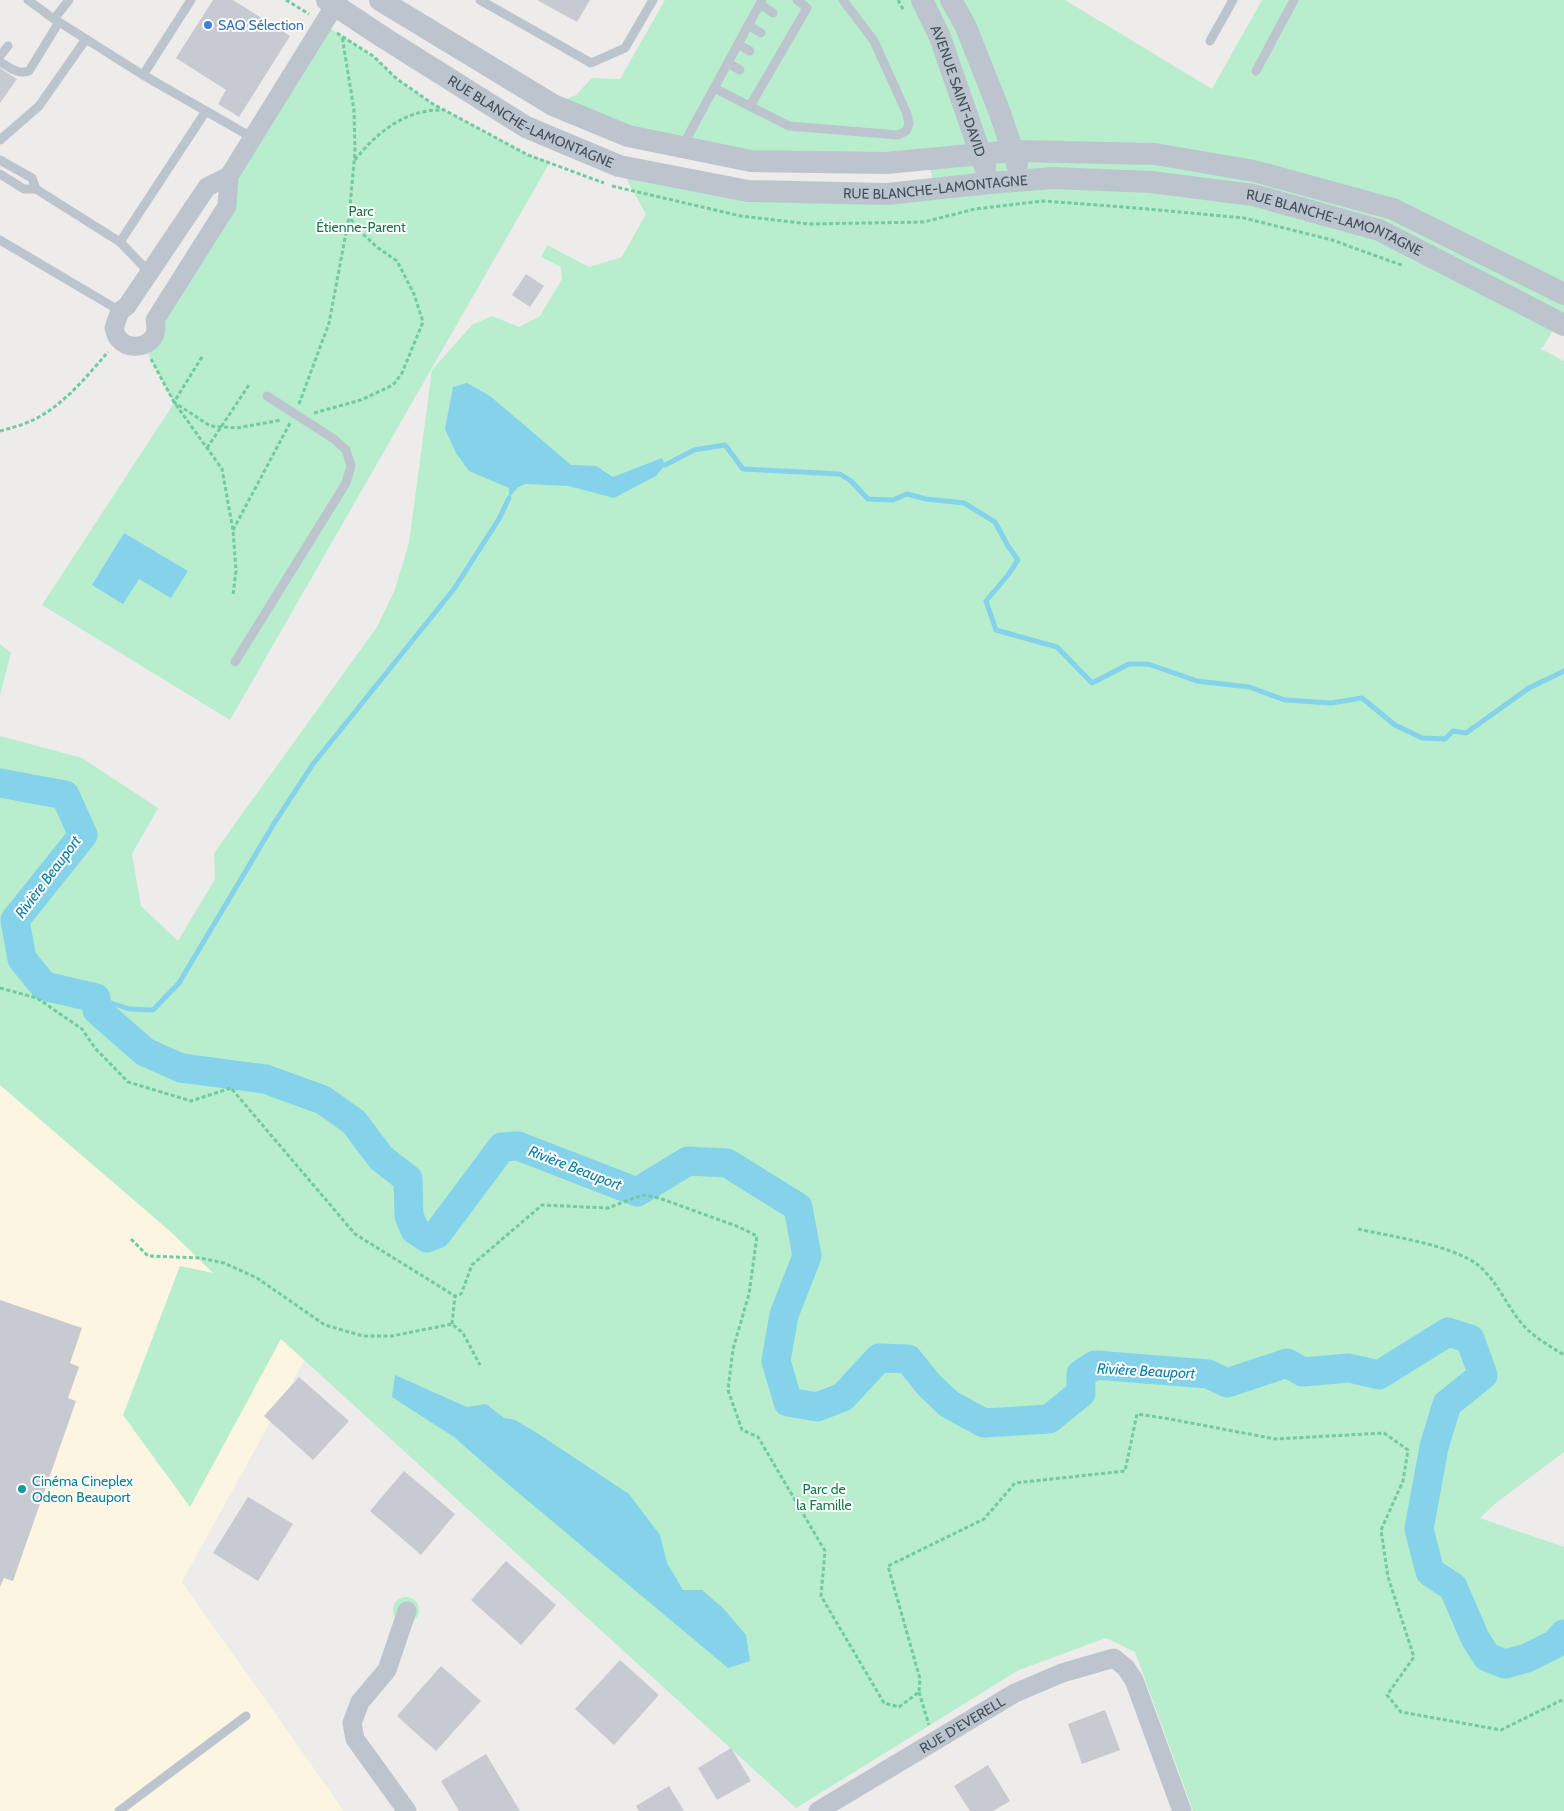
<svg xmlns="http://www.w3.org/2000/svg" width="1564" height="1811" font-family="Cabin,sans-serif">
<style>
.commercial{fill:#fbf5e2}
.green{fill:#b8edce}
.water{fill:#85d2eb}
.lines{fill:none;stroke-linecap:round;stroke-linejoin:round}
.stream{stroke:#85d2eb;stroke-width:5}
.river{stroke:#85d2eb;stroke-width:29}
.building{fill:#c8cad1}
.path{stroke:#71cba1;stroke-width:3;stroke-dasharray:4 2.5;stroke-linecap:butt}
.service{stroke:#bcc5ce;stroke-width:9}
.minor{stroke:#bcc5ce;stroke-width:19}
.tertiary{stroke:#bcc5ce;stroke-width:22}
.shop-dot{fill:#3f7fe0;stroke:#fff;stroke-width:2}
.culture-dot{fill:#0f9aa8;stroke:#fff;stroke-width:2}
.labels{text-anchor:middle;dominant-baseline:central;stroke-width:4;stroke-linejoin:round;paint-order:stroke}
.shop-label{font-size:14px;fill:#366cbe;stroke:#fff;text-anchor:start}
.street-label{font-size:14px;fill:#444e58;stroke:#fff}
.park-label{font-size:14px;fill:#16784a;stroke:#fff}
.culture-label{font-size:14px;fill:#0d838f;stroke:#fff;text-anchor:start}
.water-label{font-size:15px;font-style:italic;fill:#0c7fa3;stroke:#fff}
</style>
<rect width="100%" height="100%" fill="#eeebeb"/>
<polygon class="commercial" points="0,1085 171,1232 305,1359 182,1582 344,1811 0,1811"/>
<g class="green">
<polygon points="665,0 1065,0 1212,89 1262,0 1564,0 1564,324 1552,332 1543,347 1539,348 1564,361 1564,1452 1496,1503 1480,1518 1564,1547 1564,1811 1193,1811 1135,1652 1106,1638 1019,1670 796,1808 281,1339 190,1507 123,1415 180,1266 213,1273 171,1232 0,1085 0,736 82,758 158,808 132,854 141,906 178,941 215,879 214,853 377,627 394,592 409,543 432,370 472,325 492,316 519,327 540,316 562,279 561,267 541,257 547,245 589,267 622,257 646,214 619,166 748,191 935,189 928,159 751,161 553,105 576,95 592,78 620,79"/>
<polygon points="323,24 373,56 397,79 433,104 528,155 550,162 230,720 42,605 174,403 144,346 227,206 229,176"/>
<polygon points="0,644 11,653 0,695"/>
<circle cx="406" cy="1610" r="13"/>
</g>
<g class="water">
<polygon points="467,383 490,396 571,465 596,466 613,477 662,458 665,465 656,476 614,498 569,486 526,484 518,487 509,498 509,488 469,471 456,453 445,429 453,387"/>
<polygon points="124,533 188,571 171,598 139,579 123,604 92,585"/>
<polygon points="395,1375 467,1407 486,1404 504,1418 515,1420 537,1433 629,1494 660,1535 667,1563 683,1590 702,1590 723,1608 746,1635 750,1661 728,1668 509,1485 454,1437 392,1397"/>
</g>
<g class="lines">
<g class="stream">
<polyline points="665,465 694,450 725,445 743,469 840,474 851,481 868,499 893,500 907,494 926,499 964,503 995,522 1008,546 1018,560 1008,575 986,601 996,630 1057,647 1092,683 1129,664 1148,664 1197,681 1249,687 1285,700 1331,703 1362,698 1395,725 1422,738 1445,739 1453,731 1466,733 1529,688 1564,671"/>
<polyline points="96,998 129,1009 153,1010 179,983 275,822 313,764 454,589 499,519 509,498"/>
</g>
<polyline class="river" points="0,783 65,795 83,835 15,920 22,959 44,986 96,998 97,1010 145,1052 181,1068 265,1079 323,1100 354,1122 381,1158 408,1179 409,1216 415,1230 427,1238 437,1234 502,1147 518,1146 637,1192 688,1161 727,1163 798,1207 807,1256 784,1315 776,1361 788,1402 817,1407 843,1397 879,1358 908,1359 929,1385 949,1404 984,1423 1049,1419 1081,1393 1081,1374 1095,1365 1208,1374 1227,1383 1287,1363 1303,1372 1349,1368 1379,1375 1448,1332 1470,1339 1483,1375 1447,1404 1434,1447 1419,1529 1430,1572 1453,1587 1475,1638 1487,1657 1505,1664 1527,1658 1555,1644 1564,1634"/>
</g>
<g class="building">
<polygon points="213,0 233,0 290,36 239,117 218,104 226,90 176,58"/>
<polygon points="537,0 590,0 577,22"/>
<polygon points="0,68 17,79 0,103"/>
<polygon points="526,274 544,286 530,307 512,295"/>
<polygon points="0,1300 82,1328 70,1363 79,1367 68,1398 76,1401 13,1581 4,1578 0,1587"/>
<polygon points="299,1377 349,1421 313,1460 264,1416"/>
<polygon points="404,1471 455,1514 421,1555 370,1511"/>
<polygon points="248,1497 293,1524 258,1581 213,1553"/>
<polygon points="506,1561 556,1605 521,1645 471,1600"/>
<polygon points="620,1660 659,1695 614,1745 575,1709"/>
<polygon points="441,1666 481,1701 436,1751 397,1716"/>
<polygon points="1105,1710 1120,1750 1082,1764 1068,1724"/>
<polygon points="731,1748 751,1781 717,1800 698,1768"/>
<polygon points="486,1754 520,1811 459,1811 441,1781"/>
<polygon points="988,1765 1010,1801 993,1811 970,1811 954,1786"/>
<polygon points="669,1786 684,1811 639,1811 636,1806"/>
</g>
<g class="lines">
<g class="path">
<polyline points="286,0 309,14"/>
<polyline points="898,0 904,11"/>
<polyline points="337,33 373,56 397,79 433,104 528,155 604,183"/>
<path d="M355 160C377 132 406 109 443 110"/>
<polyline points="612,186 741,216 809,224 924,222 975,209 1043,201 1137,208 1244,218 1332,240 1404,266"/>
<polyline points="202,357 174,402 210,426 237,428 281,420"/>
<polyline points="151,359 174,402 222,469 233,530 236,571 233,595"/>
<polyline points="299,404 329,323 349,217 355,152 354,110 342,36"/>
<polyline points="314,413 361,400 393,385 402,373 423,322 414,294 397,261 378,248 364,235 349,217"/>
<path d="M0 431C11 428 23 425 33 420 63 406 87 376 108 352"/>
<polyline points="207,448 249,385"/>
<polyline points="233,530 290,423"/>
<polyline points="0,988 37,998 82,1029 95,1048 128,1082 191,1101 231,1088 355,1234 455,1296 461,1294 472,1265 542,1205 608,1208 642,1195 659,1198 739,1227 757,1236 749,1294 733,1349 728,1390 742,1430 758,1437 825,1551 821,1596 884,1703 899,1707 919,1692 920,1679 888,1566 984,1519 1015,1483 1125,1471 1137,1414 1170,1419 1275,1439 1384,1433 1408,1450 1403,1481 1381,1530 1388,1577 1414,1657 1387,1695 1401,1712 1501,1730 1564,1699"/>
<path d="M1358 1229C1392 1237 1450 1244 1478 1265 1496 1280 1505 1302 1519 1320 1530 1335 1548 1345 1564 1355"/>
<polyline points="131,1239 148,1256 200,1258 224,1263 257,1278 325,1325 363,1336 392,1336 452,1324 463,1333 480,1365"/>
<polyline points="452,1324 455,1296"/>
<polyline points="919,1692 929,1725"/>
</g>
<g class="service">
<polyline points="28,0 51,17 143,75"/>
<polyline points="191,0 143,75 253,138"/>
<polyline points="480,0 591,63 625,48 653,0"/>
<polyline points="760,4 773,13"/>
<polyline points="54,19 69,0"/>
<polyline points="748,25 761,33"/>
<polyline points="1210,41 1233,0"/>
<polyline points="738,44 750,51"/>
<polyline points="0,56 8,46"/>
<path d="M0 62C10 67 17 75 29 71L59 22"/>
<polyline points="728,63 740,70"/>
<polyline points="1256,71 1294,0"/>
<polyline points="714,88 789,126 898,135 906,131 909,124 907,114 874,41 843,0"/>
<polyline points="750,106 807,8 797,0"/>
<polyline points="0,140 39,106 86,39"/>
<polyline points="682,147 762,0"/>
<polyline points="0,160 32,178 36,189"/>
<polyline points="0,174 24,189 36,189 120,242"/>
<polyline points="0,240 120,311"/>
<polyline points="150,273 120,242 206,111"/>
<polyline points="235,662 346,483 351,466 346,450 334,439 267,396"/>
<polyline points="119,1811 246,1716"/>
</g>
<g class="minor">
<path d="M229 176 207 187 127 306 120 311 114 328C115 331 116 337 119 339 128 350 147 348 154 336 157 330 156 325 155 320L227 206 229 176 338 0"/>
<polyline points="407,1811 355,1739 352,1723 360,1702 387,1670 407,1611"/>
<path id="s1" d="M818 1811 1015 1693 1062 1673 1114 1658 1126 1668 1134 1680 1182 1811"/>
</g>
<g class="tertiary">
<path id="s2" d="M327 0 381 36 526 127 619 166 748 191 887 194 989 183 1053 178 1151 182 1253 195 1379 230 1564 325"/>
<polyline points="380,0 553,105 628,136 751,161 886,163 1013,151 1155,154 1254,171 1393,209 1564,294"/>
<path id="s3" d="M922 0 940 37 985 167"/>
<polyline points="951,0 966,27 1000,113 1017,164"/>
</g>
</g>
<circle class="shop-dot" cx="208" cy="25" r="5"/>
<circle class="culture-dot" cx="22" cy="1489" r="5"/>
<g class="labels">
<g class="shop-label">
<text x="218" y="25">SAQ Sélection</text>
</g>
<g class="street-label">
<text stroke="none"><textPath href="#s3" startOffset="98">AVENUE SAINT-DAVID</textPath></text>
<text stroke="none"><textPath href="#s2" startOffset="238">RUE BLANCHE-LAMONTAGNE</textPath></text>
<text stroke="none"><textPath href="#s2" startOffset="656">RUE BLANCHE-LAMONTAGNE</textPath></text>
<text stroke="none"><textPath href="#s2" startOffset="1061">RUE BLANCHE-LAMONTAGNE</textPath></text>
<text stroke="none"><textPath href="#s1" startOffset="168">RUE D'EVERELL</textPath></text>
</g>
<g class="park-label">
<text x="361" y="211">Parc<tspan x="361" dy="16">Étienne-Parent</tspan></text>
<text x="824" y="1489">Parc de<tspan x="824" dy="16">la Famille</tspan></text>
</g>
<g class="culture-label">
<text x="32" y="1481">Cinéma Cineplex<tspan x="32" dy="16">Odeon Beauport</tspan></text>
</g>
<g class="water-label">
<text transform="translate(48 877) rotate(-53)">Rivière Beauport</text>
<text transform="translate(575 1168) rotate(21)">Rivière Beauport</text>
<text transform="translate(1146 1371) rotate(3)">Rivière Beauport</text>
</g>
</g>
</svg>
